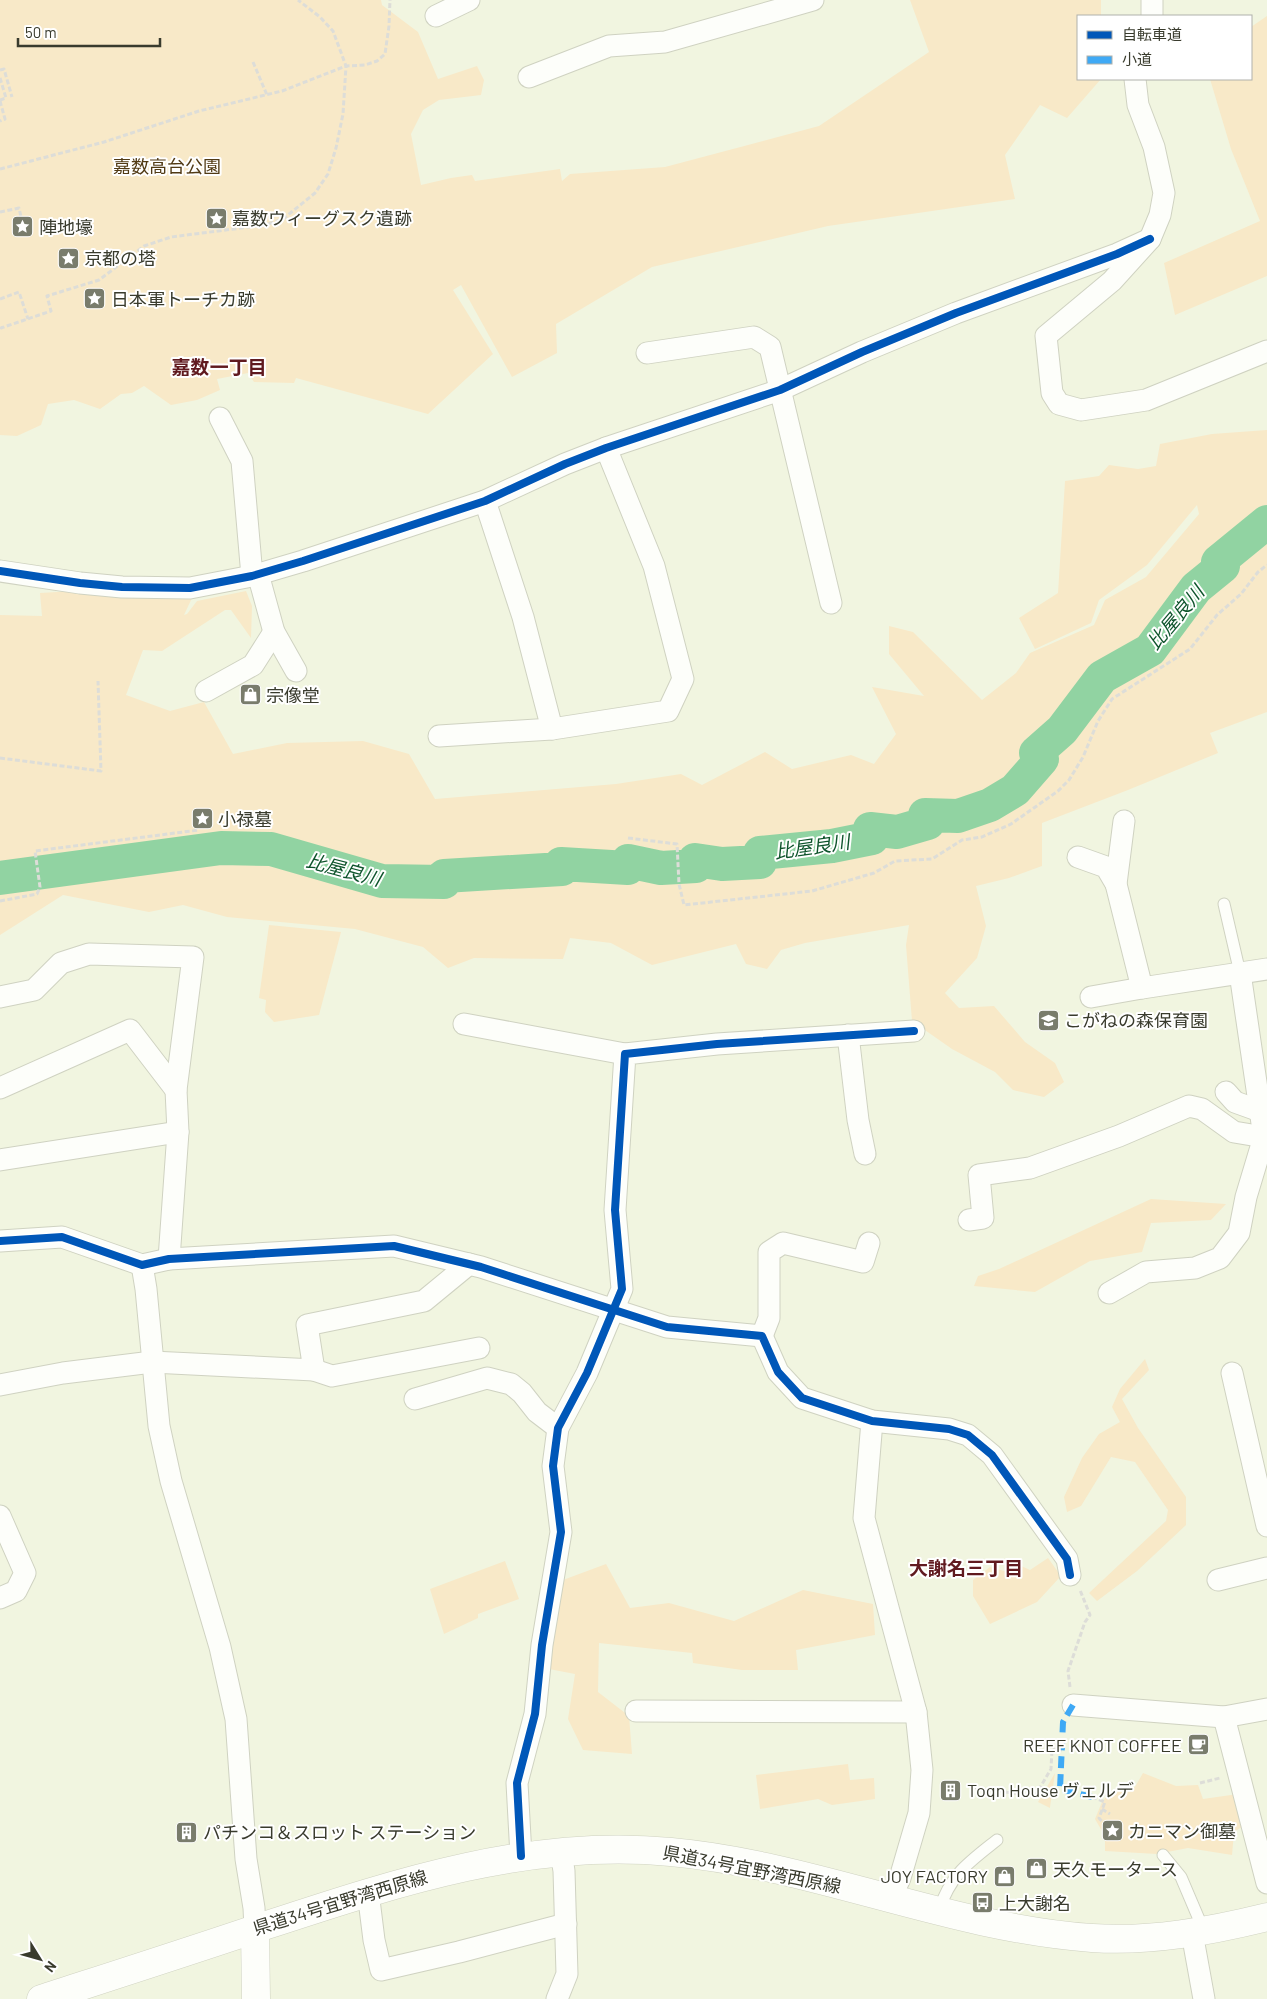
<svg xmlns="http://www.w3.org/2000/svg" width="1267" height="1999" font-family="Barlow,'Noto Sans JP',sans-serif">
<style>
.green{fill:#f8e9c8}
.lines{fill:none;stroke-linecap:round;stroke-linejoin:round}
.river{stroke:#91d3a2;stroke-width:34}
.lane-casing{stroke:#cfd2c1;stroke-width:13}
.street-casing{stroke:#cfd2c1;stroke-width:23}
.secondary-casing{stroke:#cfd2c1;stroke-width:29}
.path{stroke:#ddddd8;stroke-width:3;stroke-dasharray:5 2.5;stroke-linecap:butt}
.lane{stroke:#fdfefa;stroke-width:11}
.street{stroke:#fdfefa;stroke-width:21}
.secondary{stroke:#fdfefa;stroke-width:28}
.quiet{stroke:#3fa9f5;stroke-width:6;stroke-dasharray:12 6;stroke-linecap:butt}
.cycleway-casing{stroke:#fff;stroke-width:11}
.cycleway{stroke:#0057b8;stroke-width:8}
.labels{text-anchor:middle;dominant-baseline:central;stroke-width:4;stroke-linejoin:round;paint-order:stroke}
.park-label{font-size:18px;fill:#513a14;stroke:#fff}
.poi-label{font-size:18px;fill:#393b2d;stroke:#fff;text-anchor:start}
.street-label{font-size:18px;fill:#393b2d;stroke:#fff}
.neighbourhood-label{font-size:19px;font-weight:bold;fill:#601a1f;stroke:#fff}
.water-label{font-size:19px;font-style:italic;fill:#0e542c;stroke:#fff}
</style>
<rect width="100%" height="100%" fill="#f1f5e0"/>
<g class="green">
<polygon points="0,0 381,0 382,5 418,32 438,79 477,66 484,80 481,95 439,100 423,110 411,134 421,185 451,178 472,175 475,181 560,169 562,181 570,174 665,167 819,126 929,52 910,0 1101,0 1101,16 1078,16 1078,79 1101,79 1067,118 1040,105 1005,155 1015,199 828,226 652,267 556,324 557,353 512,377 461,285 453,290 493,354 428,414 296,378 294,383 254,382 248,373 217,379 220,390 197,400 171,405 144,386 132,393 121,394 100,409 74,400 48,404 41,425 17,436 0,435"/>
<polygon points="1267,16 1267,276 1175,315 1164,263 1260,221 1231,149 1210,79 1251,79 1251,27"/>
<polygon points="1267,430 1267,712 1210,733 1218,753 1128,790 1042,823 1042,866 1009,878 976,886 986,926 977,958 945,993 959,1008 994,1006 1025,1042 1055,1063 1064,1082 1044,1097 1013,1090 995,1072 952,1049 912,1021 906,945 909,925 805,943 781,950 767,969 746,964 736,944 652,965 611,943 570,938 563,959 474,958 448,968 423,947 355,929 227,917 183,905 149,912 63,895 0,935 0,615 42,616 40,593 74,591 192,598 184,615 187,614 197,601 246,591 252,606 251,638 231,610 225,610 162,651 143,650 126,695 170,711 204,702 233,754 287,743 363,741 409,754 435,799 616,784 681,774 702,785 765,752 792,769 851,755 874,764 896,734 872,687 924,696 889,654 889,626 913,632 982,700 1016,673 1030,653 1094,625 1105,600 1146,577 1199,514 1197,505 1147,565 1099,600 1091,623 1035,649 1019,618 1058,593 1065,481 1099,476 1109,465 1138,469 1156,466 1160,444 1212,434"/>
<polygon points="269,925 341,932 319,1015 274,1022 265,1012 266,1000 259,998"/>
<polygon points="1151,1199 1226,1204 1211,1220 1151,1223 1142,1252 1090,1261 1035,1292 974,1286 978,1276 999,1269"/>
<polygon points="1145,1359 1149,1370 1122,1399 1138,1428 1186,1497 1186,1525 1137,1571 1097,1601 1089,1593 1166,1521 1168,1510 1135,1462 1111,1457 1081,1506 1067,1512 1064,1497 1082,1458 1099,1434 1120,1422 1112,1407 1120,1389"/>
<polygon points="1048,1558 1061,1576 1037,1602 990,1624 973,1596 973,1580 990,1567 1004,1571 1017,1564 1030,1570"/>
<polygon points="505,1561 519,1599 478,1614 478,1618 444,1634 430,1589"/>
<polygon points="606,1564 630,1608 669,1603 734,1621 803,1590 873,1604 875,1635 796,1650 798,1670 742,1670 693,1663 692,1653 599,1643 598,1692 629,1716 632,1754 583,1750 568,1719 575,1674 549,1669 563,1580"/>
<polygon points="848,1764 850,1780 874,1778 875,1799 832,1805 818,1799 760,1809 756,1775"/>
<polygon points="1055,1773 1050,1807 1050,1808 1038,1802"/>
<polygon points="1143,1773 1176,1786 1198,1785 1203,1799 1238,1794 1245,1825 1234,1832 1232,1855 1188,1848 1157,1854 1105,1851 1105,1836 1095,1819 1102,1802 1111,1791 1135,1787"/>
</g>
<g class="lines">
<polyline class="river" points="0,878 221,848 271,849 382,881 444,882 444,876 562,869 561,864 628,868 628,861 661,868 696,866 695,860 722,864 760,862 760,853 832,846 872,838 870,829 897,832 928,823 925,815 958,816 990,805 1015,790 1042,759 1036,753 1062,730 1102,677 1150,650 1196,588 1223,566 1218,562 1267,522"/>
<defs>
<g id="lane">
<polyline points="1224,904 1240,973"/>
<polyline points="1163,1855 1181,1877 1204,1931"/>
<path d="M939 1910C951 1874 968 1863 997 1840"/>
</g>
<g id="street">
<polyline points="436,16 469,0"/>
<polyline points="1152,16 1152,0"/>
<polyline points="529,77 609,46 665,42 813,0"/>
<polyline points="1135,79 1138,105 1154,147 1164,193 1160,215 1150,239 1112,281 1046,336 1052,393 1059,404 1081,410 1146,400 1267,351"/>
<polyline points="647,353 754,337 770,347 831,603"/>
<polyline points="220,418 242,461 252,576"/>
<polyline points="485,501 523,617 552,729 668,711 683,679 654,566 606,448"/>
<polyline points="0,571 80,583 122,587 190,588 252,576 303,561 485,501 565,464 606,448 780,390 862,352 956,313 1117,254 1150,239"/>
<polyline points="258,574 274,632 296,671"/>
<polyline points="206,691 253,665 274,632"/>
<polyline points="439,736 552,729"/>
<polyline points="1124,821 1116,884 1142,988 1267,969"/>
<polyline points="1078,857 1106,867 1116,884"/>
<polyline points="0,997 34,990 61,963 89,954 193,957 176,1090 178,1132 169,1259"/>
<polyline points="1091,997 1142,988"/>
<polyline points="464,1024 625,1054"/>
<polyline points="848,1035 858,1120 865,1154"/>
<polyline points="0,1088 130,1030 176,1090"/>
<polyline points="1226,1092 1235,1102 1260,1111"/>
<polyline points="0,1160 178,1132"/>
<polyline points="969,1220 983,1218 979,1175 1030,1168 1119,1136 1189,1106 1202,1109 1234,1132 1264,1137"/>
<polyline points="0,1241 62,1237 142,1265 169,1259 394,1246 481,1267 667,1327 762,1336 778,1372 802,1398 872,1421 949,1429 968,1435 992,1455 1067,1559 1070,1575"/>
<polyline points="142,1265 146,1289 159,1426 171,1481 220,1647 236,1719 246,1859 254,1908 255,1929"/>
<polyline points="1109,1293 1146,1272 1195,1268 1220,1258 1239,1233 1246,1197 1264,1137 1240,973"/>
<polyline points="762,1336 769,1318 769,1252 783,1243 863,1262 869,1243"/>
<polyline points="314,1370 332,1376 479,1348"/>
<polyline points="1232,1373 1267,1526"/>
<polyline points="0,1385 63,1373 152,1362 314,1370 307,1325 424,1301 469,1264"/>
<polyline points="415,1399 487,1378 511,1384 522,1393 537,1412 558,1428"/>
<polyline points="872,1421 864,1518 916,1712 922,1770 919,1813 900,1878 891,1898"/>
<polyline points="0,1516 25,1573 16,1591 0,1598"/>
<polyline points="1218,1580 1267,1568"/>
<polyline points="1073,1705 1224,1717 1267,1709"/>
<polyline points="636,1711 916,1712"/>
<polyline points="1224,1717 1267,1883"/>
<polyline points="521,1856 517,1783 535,1714 542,1645 561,1532 553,1466 558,1428 587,1373 622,1289 615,1210 625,1054 717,1044 914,1031"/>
<polyline points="368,1892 374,1940 381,1970 459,1952 566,1924"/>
<polyline points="1192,1933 1204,1999"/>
<polyline points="557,1999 567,1974 564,1871 561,1852"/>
</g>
<g id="secondary">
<polyline points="255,1929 256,1999"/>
<path d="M41 1999C115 1975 190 1951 264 1926 395 1883 530 1838 671 1852 814 1865 949 1928 1092 1938 1151 1942 1210 1931 1267 1917"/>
</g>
</defs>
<use href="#lane" class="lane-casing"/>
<use href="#street" class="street-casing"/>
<use href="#secondary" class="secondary-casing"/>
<g class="path">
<polyline points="253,62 267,95"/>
<polyline points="0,70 4,69 12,97"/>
<polyline points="0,78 6,98 0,100"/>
<polyline points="0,101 5,119 0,121"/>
<polyline points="0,169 104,142 199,111 282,91 346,66 365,65 377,61 385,54 389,26 390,0"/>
<polyline points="0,212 19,208 22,221"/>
<polyline points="0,299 19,292 28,319"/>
<polyline points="0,327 1,328 51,311 47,296 99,280 144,246 171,237 265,225 283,219 315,193 328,174 336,148 343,114 346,66 333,31 320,17 298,0"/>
<polyline points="0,758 101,771 98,681"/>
<polyline points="628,838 677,844 679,884 684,905 812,891 874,873 895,861 932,859 962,840 982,837 1011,824 1058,791 1069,780 1083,757 1098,721 1112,699 1190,649 1217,615 1241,594 1258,572 1267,565"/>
<polyline points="0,901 37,894 40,887 35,851 199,830"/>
<polyline points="1070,1687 1068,1671 1085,1622 1090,1615 1080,1590"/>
<polyline points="1200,1783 1220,1778"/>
<polyline points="975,1788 1035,1796 1051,1769 1052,1749 1062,1750"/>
<polyline points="1092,1797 1105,1802 1099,1818 1106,1826"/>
<polyline points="1102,1809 1110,1814"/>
</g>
<use href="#lane" class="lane"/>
<use href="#street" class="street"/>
<use href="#secondary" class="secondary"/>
<polyline class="quiet" points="1073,1705 1063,1722 1060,1789 1092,1797"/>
<defs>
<g id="cycleway">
<polyline points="0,571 80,583 122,587 190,588 252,576 303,561 485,501 565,464 606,448 780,390 862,352 956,313 1117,254 1150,239"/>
<polyline points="0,1241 62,1237 142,1265 169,1259 394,1246 481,1267 667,1327 762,1336 778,1372 802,1398 872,1421 949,1429 968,1435 992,1455 1067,1559 1070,1575"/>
<polyline points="521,1856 517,1783 535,1714 542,1645 561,1532 553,1466 558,1428 587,1373 622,1289 615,1210 625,1054 717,1044 914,1031"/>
</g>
</defs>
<use href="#cycleway" class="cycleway-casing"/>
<use href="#cycleway" class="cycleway"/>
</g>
<defs>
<symbol id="sight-square" viewBox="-11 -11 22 22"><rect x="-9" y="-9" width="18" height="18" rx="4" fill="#797c6c" stroke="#fff"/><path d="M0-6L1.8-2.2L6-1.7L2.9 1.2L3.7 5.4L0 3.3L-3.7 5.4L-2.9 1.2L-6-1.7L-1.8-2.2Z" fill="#fff"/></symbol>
<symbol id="shop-square" viewBox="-11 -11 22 22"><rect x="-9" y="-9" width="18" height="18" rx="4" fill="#797c6c" stroke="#fff"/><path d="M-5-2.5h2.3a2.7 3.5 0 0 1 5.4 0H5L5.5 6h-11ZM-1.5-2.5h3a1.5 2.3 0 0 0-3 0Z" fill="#fff"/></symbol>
<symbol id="school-square" viewBox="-11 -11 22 22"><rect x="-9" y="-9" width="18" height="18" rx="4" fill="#797c6c" stroke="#fff"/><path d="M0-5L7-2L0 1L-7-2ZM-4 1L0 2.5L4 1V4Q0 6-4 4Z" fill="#fff"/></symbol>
<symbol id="cafe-square" viewBox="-11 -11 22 22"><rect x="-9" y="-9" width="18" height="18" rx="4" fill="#797c6c" stroke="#fff"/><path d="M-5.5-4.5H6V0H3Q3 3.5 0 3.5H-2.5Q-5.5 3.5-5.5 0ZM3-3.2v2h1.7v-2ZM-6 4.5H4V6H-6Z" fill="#fff"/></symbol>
<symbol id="building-square" viewBox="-11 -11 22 22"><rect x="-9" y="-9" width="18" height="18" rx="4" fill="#797c6c" stroke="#fff"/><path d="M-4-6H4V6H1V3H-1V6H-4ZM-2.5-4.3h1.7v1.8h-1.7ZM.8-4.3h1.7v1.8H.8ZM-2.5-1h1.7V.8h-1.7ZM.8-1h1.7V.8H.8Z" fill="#fff"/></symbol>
<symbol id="bus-square" viewBox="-11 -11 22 22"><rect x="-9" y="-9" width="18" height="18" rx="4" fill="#797c6c" stroke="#fff"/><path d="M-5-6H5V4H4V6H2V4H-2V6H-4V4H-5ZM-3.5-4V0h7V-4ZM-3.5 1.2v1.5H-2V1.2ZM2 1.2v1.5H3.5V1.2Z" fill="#fff"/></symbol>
</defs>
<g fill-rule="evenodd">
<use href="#sight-square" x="204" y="206" width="25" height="25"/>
<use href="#sight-square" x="10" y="214" width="25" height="25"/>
<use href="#sight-square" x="56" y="246" width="25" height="25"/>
<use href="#sight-square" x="82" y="286" width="25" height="25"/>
<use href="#shop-square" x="238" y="682" width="25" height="25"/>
<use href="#sight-square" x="190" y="806" width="25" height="25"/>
<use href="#school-square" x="1036" y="1008" width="25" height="25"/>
<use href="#cafe-square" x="1186" y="1732" width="25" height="25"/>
<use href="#building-square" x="938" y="1778" width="25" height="25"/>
<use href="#sight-square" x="1100" y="1818" width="25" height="25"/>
<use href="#building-square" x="174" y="1820" width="25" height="25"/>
<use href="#shop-square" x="1024" y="1856" width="25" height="25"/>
<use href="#shop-square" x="992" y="1864" width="25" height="25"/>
<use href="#bus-square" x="970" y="1890" width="25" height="25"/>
</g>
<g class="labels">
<g class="park-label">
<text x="167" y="166">嘉数高台公園</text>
</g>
<g class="poi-label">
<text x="232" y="218">嘉数ウィーグスク遺跡</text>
<text x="39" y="227">陣地壕</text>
<text x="84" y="258">京都の塔</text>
<text x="111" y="299">日本軍トーチカ跡</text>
<text x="266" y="695">宗像堂</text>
<text x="218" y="819">小禄墓</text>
<text x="1064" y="1020">こがねの森保育園</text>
<text x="1182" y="1745" text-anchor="end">REEF KNOT COFFEE</text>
<text x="967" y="1790">Toqn House ヴェルデ</text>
<text x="1128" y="1831">カニマン御墓</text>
<text x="203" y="1832">パチンコ＆スロット ステーション</text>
<text x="1053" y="1869">天久モータース</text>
<text x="988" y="1876" text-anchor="end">JOY FACTORY</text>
<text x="999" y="1903">上大謝名</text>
</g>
<g class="street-label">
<text transform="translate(752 1869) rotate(11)">県道34号宜野湾西原線</text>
<text transform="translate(340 1902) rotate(-17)">県道34号宜野湾西原線</text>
</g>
<g class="neighbourhood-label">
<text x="219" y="366">嘉数一丁目</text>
<text x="966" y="1567">大謝名三丁目</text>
</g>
<g class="water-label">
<text transform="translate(1175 617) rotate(-50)">比屋良川</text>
<text transform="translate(812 846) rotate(-8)">比屋良川</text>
<text transform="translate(344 869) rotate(15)">比屋良川</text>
</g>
</g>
<rect x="1077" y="15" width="175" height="65" fill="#ffffff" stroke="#b0b1ab"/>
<rect x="1087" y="31" width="25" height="8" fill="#0057b8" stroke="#b0b1ab"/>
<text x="1122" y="40" font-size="15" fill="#393b2d">自転車道</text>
<rect x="1087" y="56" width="25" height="8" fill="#3fa9f5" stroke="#b0b1ab"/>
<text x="1122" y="65" font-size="15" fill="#393b2d">小道</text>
<g transform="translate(40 1959) rotate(127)" stroke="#ffffff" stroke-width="4" paint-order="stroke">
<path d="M0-4L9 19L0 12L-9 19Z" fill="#393b2d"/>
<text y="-8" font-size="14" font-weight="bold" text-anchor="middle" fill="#393b2d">N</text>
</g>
<path d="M18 38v8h142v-8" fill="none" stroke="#393b2d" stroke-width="2.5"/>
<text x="25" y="38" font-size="15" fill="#393b2d" stroke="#ffffff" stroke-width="4" paint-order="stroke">50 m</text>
</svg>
